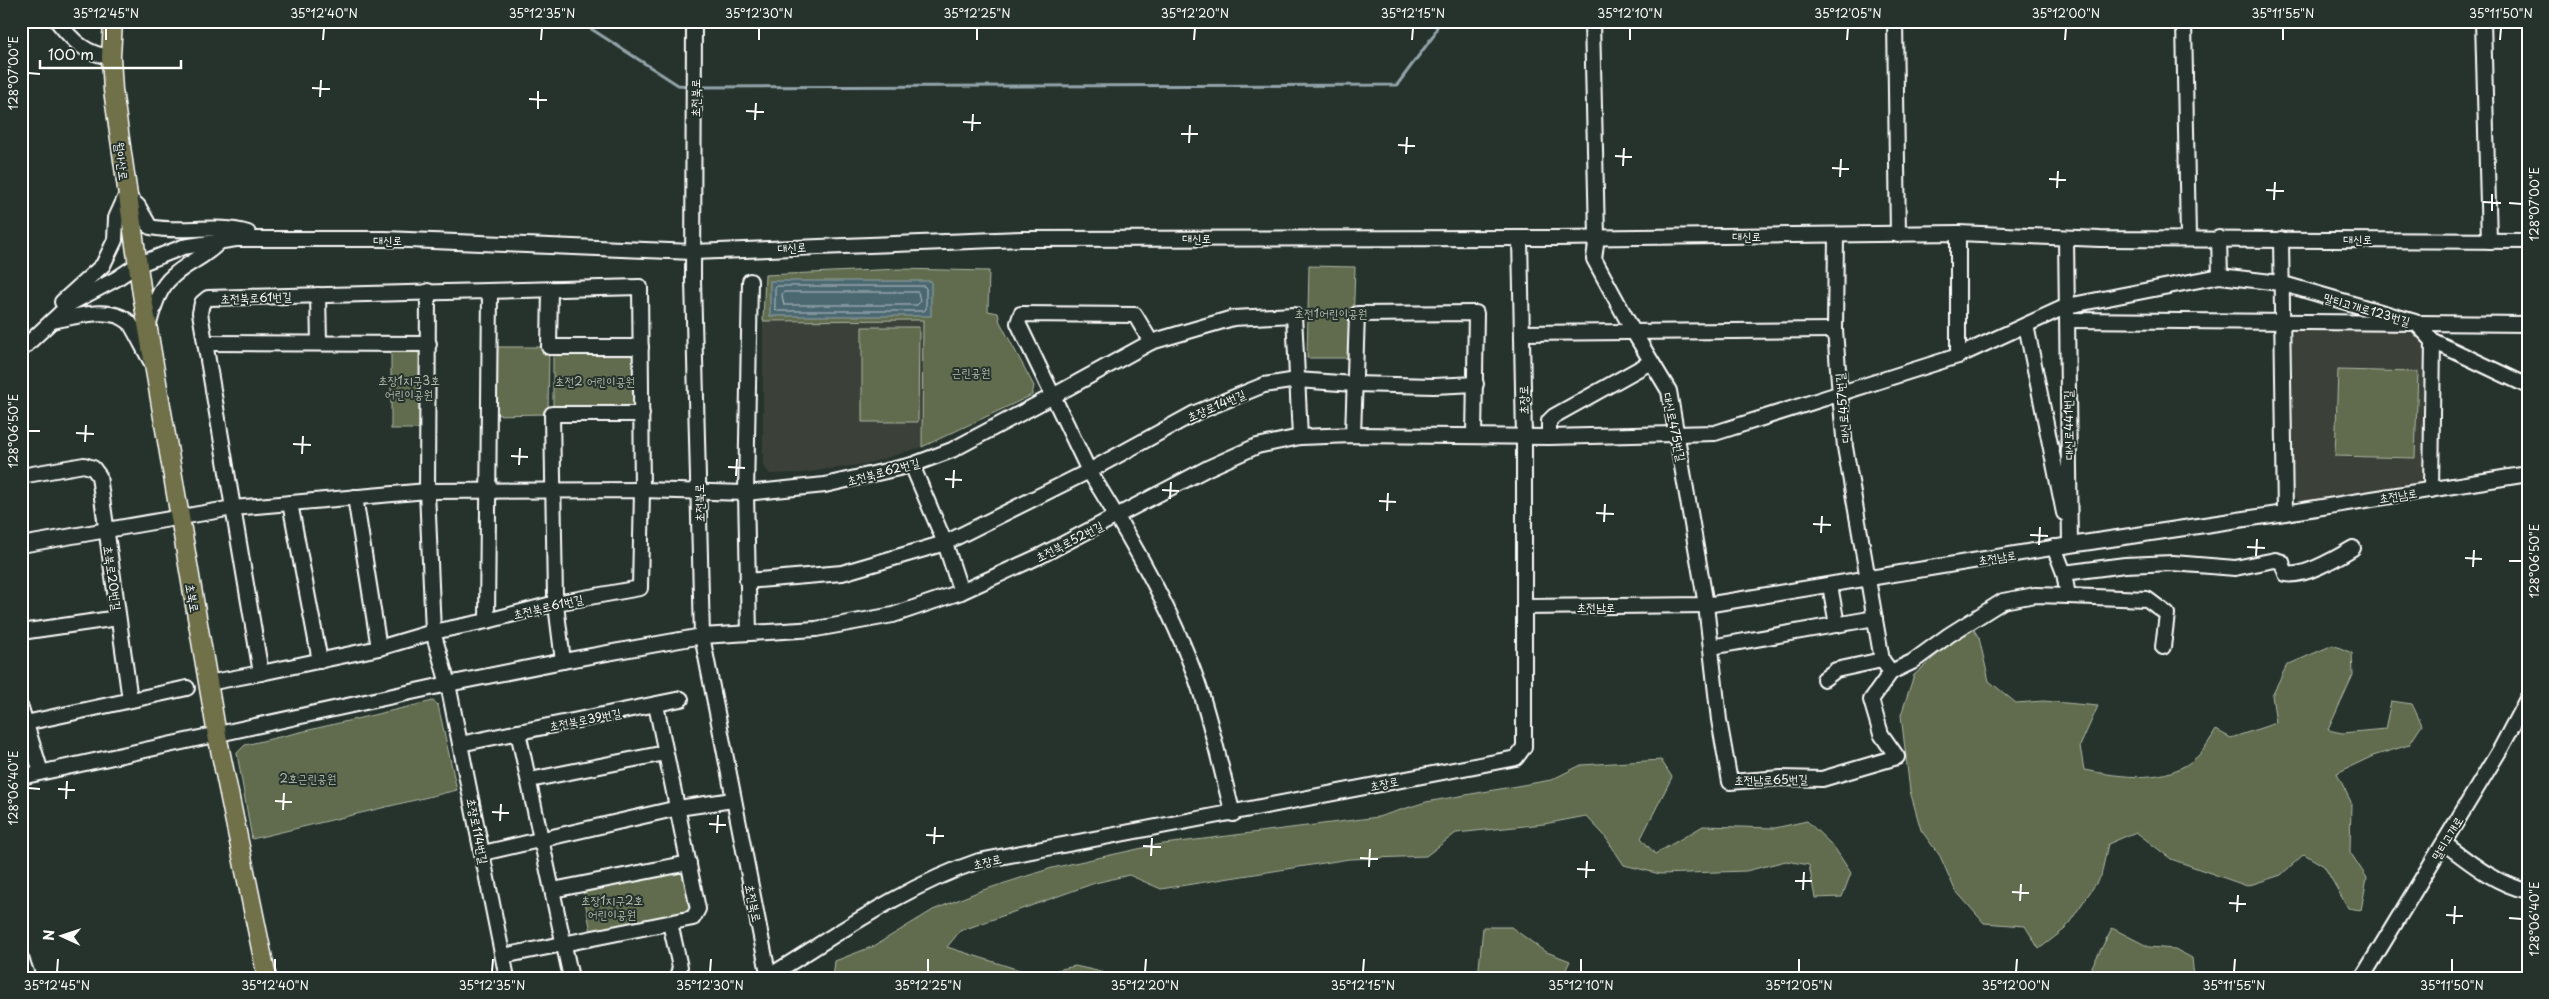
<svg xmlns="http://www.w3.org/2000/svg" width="2549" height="999" font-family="'Playpen Sans','Poor Story',sans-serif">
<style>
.built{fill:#3a4139}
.green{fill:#606c4e;stroke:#b0b6a6}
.water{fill:#4b6771;stroke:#93a4aa}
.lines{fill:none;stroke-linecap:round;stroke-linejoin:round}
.shore{stroke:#b7c2c6;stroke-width:1}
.stream{stroke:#93a4aa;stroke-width:3}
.minor-casing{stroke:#fff;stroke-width:18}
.major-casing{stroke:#fff;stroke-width:21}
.minor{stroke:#26332d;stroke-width:14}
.major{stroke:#6f704a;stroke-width:18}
.ticks{fill:none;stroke:#fff;stroke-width:2}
.labels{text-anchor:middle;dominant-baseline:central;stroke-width:4;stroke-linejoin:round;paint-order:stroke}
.street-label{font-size:12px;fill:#fff;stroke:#26332d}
.park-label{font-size:12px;fill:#b7bdaf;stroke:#26332d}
.neatline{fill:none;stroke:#fff;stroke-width:2}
.ticks-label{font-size:12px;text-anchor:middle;fill:#fff}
</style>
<rect width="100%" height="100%" fill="#26332d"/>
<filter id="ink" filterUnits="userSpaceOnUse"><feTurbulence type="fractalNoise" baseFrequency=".02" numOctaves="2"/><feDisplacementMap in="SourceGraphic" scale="10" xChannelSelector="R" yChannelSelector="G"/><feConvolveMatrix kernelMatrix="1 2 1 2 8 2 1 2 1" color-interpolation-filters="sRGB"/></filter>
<g filter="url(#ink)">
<g class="built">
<polygon points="923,319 922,447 866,464 801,473 770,474 763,466 763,321"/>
<polygon points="2300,328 2397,330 2416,334 2426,348 2423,482 2300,502 2291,494 2292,332"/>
</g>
<g class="green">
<polygon points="1309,266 1355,267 1352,358 1307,358"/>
<polygon points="899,269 989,271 988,311 998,313 1000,322 1034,386 1032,395 922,447 923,320 763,321 765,275"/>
<polygon points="862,327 919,327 918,422 862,422"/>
<rect x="391" y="346" width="36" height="83"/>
<polygon points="490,347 549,347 548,414 489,415"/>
<polygon points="553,352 636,353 637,409 553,410"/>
<polygon points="2338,370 2418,372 2415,458 2335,456"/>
<path d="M1971 625 1979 638 1989 681 2016 703 2044 701 2098 706 2080 746 2084 770C2122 777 2167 785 2198 756 2205 749 2211 738 2216 730L2231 738 2276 723 2272 695 2287 665 2333 645 2352 653 2353 675 2328 730 2342 733 2385 729 2391 701 2412 704 2422 725 2409 745 2373 756 2337 773 2351 802 2350 852 2367 878 2361 910 2348 908 2324 866 2304 854 2281 875 2247 886 2171 859 2136 832 2108 844 2101 876 2065 929 2039 949 2025 926 1984 923 1955 890 1940 856 1921 830 1910 791 1901 715 1914 675Z"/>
<polygon points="433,701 438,705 457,790 252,839 237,753 245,745"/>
<polygon points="1661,760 1672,777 1641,838 1655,854 1703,826 1775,828 1807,821 1834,847 1851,873 1842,897 1815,898 1809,865 1786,861 1746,871 1660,874 1624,865 1604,835 1586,816 1544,824 1456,833 1426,856 1349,859 1161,889 1129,875 1095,883 960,931 947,947 1035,975 1075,966 1102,972 1102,978 833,978 835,961 874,946 933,910 980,891 1052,868 1156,845 1378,817 1426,802 1551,780 1581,765"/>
<polygon points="679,873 683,875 691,909 689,914 591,932 583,891"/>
<polygon points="1483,927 1511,927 1544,951 1570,961 1562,978 1478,978"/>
<polygon points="2112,928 2149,947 2175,949 2192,958 2194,978 2086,978"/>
</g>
<rect class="water" x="770" y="281" width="161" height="35"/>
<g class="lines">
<g class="shore">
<polygon points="778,286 924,286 926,288 926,309 924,311 777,311 775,309 775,288"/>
<polygon points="784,292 918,292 920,302 917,305 784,305 782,295"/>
</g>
<g class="stream">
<polyline points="579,21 678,85 689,86"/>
<polyline points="698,87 1397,85 1434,35 1439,21"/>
</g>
<defs>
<g id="minor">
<path d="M57 21C73 41 85 54 111 57"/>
<polyline points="694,21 693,280 702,636 769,978"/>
<polyline points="1592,21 1597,236 1594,259 1633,331 1669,391 1706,605 1719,720 1730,782 1781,778 1822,779 1897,757 1881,734 1871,700 1891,672 1882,660 1845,447 1840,395 1835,330 1836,235"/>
<polyline points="1895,21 1898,235"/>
<polyline points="2184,21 2188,238"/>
<polyline points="2483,21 2489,241"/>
<polyline points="1958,233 1958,356"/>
<polyline points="2066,238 2070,545"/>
<polyline points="2219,238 2220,276"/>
<polyline points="2281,239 2285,513"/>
<polyline points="550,289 549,347 641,347"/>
<polyline points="428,291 427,491 433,632 448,684 507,978"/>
<polyline points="318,295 319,343"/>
<path d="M62 302 103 265 115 240 116 218 126 196 138 206 150 227C182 234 217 223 248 233"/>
<polygon points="1021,314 1135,315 1151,342 1053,396 1018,323"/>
<polyline points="2068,320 2528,324"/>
<path d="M52 321C74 317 110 305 129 322 132 325 147 355 152 363"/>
<polyline points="2026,325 2064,513"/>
<path d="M148 327C153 310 158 288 173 276 188 262 205 258 220 241"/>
<polyline points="1522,333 1835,330"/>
<polyline points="1151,342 1233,318 1294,315 1300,437"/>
<polyline points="205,343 429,344"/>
<polyline points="21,350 71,303 116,279 137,265 183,247 236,239 385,239 693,252 1021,239 1555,238 1958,233 2100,239 2528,241"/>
<polyline points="1353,435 1357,314 1476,313 1474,436"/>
<polyline points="1549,437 1549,421 1554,416 1651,362"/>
<polyline points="21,476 84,465 93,468 99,476 130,700"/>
<polyline points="2431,490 2433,341"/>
<polyline points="355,497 379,648"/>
<polyline points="290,503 320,661"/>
<polyline points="21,545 233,508 427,491 642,490 746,493 825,485 912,465 952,450 1053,396 1089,471 1195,413 1264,385 1297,380 1354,384 1434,386 1476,384"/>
<path d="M2054 547 2064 573 2125 565 2173 563 2235 568 2275 560 2282 562 2286 574C2304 578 2338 557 2353 548"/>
<polyline points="747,581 842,573 945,543 912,465"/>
<polyline points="1830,585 1837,625"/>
<path d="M961 592 945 543 1089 471C1130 537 1171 607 1197 681 1212 724 1221 770 1233 814"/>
<polyline points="2068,596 2147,599 2167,614 2163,647"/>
<polyline points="1524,607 1706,605 2070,545 2285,513 2528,474"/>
<polyline points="487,621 433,632 379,648 261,673 200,313 202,303 208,298 640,287 642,490 640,588 556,603 487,621 490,292"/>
<polyline points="21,632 118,618"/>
<polyline points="749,633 746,493 750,281"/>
<polyline points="1711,647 1875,618"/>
<polyline points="563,661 555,597 552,414 642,414"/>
<polyline points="1891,672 1912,662 1949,635 2003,601 2035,595 2068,596 2064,573"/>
<polyline points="1824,679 1836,670 1882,660"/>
<polyline points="208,683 261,673"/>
<polyline points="21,708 41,772"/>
<polyline points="21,724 187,688"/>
<polyline points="518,732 571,978"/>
<polyline points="460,744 681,699"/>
<polyline points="21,777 448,684 563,661 702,636 816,629 893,615 961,592 1042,555 1208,468 1257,446 1300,437 1353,435 1549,437 1715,433 1958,356 2067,306 2220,276 2280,283 2415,322 2433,341 2528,386"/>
<polyline points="530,780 665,753"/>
<path d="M2444 843C2469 862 2497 885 2528 891"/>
<polyline points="483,853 678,808 733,800"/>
<polyline points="553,890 689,863"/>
<polyline points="670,923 680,967 677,978"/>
<polyline points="503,956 693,918 698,909 656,705"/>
<polyline points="21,958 28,978"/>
<path d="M766 978C835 936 902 887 979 861L1516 758 1524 747V438L1520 239"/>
<polyline points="2362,978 2501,748 2528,697"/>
</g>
<polyline id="major" points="113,21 111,57 113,90 142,294 217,735 267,978"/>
</defs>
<use href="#minor" class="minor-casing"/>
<use href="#major" class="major-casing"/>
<use href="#minor" class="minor"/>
<use href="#major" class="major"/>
</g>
</g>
<path class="ticks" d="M106 40V28M323 40 324 28M541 40 542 28M759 40V28M977 40V28M1194 40 1195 28M1412 40 1413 28M1630 40V28M1847 40 1848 28M2065 40 2066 28M2283 40V28M2500 40 2501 28M28 73 40 74M312 88 330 89M320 97 321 80M529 99 547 100M538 109V91M746 111 764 112M755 120 756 103M963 122 981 123M972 131 973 114M1181 134H1198M1189 143 1190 125M1398 145 1415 146M1406 154 1407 137M1615 156 1632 157M1623 166 1624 148M1832 168 1849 169M1840 177 1841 159M2049 179 2066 180M2057 188 2058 171M2266 190 2284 191M2274 200 2275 182M2483 202 2501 203M2509 203 2522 204M2492 211V194M28 431H40M76 433 94 434M85 442 86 425M293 444 311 445M302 454 303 436M511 456 528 457M519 465 520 448M728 467 745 468M736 476 737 459M945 479 962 480M953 488 954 470M1162 490 1179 491M1170 499 1171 482M1379 501 1396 502M1387 511 1388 493M1596 513 1614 514M1604 522 1605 504M1813 524 1831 525M1821 533 1822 516M2030 535 2048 536M2039 545 2040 527M2247 547 2265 548M2256 556 2257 539M2465 558 2482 559M2509 561H2522M2473 567 2474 550M28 788 40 789M58 789 75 790M66 799 67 781M275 801 292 802M283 810 284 793M492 812 509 813M500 821 501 804M709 824 726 825M717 833 718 815M926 835 944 836M934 844 935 827M1143 846 1161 847M1151 856 1152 838M1360 858 1378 859M1369 867 1370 849M1577 869 1595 870M1586 878 1587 861M1795 881H1812M1803 890 1804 872M2012 892 2029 893M2020 901 2021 884M2229 903 2246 904M2237 912 2238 895M2446 915 2463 916M2509 918 2522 919M2454 924 2455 906M57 972 58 959M275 972V959M492 972 493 959M710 972 711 959M928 972V959M1145 972 1146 959M1363 972 1364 959M1581 972V959M1799 972V959M2016 972 2017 959M2234 972 2235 959M2452 972V959"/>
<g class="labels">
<g class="street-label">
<text transform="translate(695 98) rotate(-90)">초전북로</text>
<text transform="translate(122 161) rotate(83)">월아산로</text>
<text x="1747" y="236">대신로</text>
<text x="1197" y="238">대신로</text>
<text x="2358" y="239">대신로</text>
<text x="388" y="240">대신로</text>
<text transform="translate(792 247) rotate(-3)">대신로</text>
<text transform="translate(256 297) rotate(-2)">초전북로61번길</text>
<text transform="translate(2367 309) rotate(16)">말티고개로123번길</text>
<text transform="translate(1523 400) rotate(-91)">초장로</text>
<text transform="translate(1216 405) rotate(-23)">초장로14번길</text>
<text transform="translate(1842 408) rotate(-95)">대신로457번길</text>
<text transform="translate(2068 425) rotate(-91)">대신로441번길</text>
<text transform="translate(1675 427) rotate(78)">대신로475번길</text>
<text transform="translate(883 471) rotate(-15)">초전북로62번길</text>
<text transform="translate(2398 495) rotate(-9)">초전남로</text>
<text transform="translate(699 503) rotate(-91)">초전북로</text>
<text transform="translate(1069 541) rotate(-27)">초전북로52번길</text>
<text transform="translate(1997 557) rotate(-9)">초전남로</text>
<text transform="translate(113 578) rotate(82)">초북로20번길</text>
<text transform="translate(193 598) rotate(80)">초북로</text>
<text transform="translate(548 606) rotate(-13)">초전북로61번길</text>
<text x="1596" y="607">초전남로</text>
<text transform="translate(585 719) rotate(-11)">초전북로39번길</text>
<text transform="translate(1771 779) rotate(-1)">초전남로65번길</text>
<text transform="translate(1384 783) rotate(-11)">초장로</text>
<text transform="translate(478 831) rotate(79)">초장로114번길</text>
<text transform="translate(2447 838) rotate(-59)">말티고개로</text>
<text transform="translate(987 861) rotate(-13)">초장로</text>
<text transform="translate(754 903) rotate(78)">초전북로</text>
</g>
<g class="park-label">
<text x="1331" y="313">초전1어린이공원</text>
<text x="971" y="372">근린공원</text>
<text x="409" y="380">초장1지구3호<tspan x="409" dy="14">어린이공원</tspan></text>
<text x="595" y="381">초전2 어린이공원</text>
<text x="308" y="778">2호근린공원</text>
<text x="612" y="900">초장1지구2호<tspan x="612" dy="14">어린이공원</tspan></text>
</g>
</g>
<rect width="2549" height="999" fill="none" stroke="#26332d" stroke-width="55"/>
<g transform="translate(62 936) rotate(273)" stroke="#26332d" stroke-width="4" paint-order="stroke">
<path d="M0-4L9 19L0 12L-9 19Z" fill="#ffffff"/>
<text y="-8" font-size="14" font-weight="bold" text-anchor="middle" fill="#ffffff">N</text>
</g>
<path d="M40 60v8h141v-8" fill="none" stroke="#ffffff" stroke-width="2.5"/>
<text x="48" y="60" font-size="15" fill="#ffffff" stroke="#26332d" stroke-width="4" paint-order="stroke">100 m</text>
<rect x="28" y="28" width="2494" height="944" class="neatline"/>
<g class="ticks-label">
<text x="106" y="18">35°12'45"N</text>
<text x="324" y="18">35°12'40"N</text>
<text x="542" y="18">35°12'35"N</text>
<text x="759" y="18">35°12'30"N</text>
<text x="977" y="18">35°12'25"N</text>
<text x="1195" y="18">35°12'20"N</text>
<text x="1413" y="18">35°12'15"N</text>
<text x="1630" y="18">35°12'10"N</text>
<text x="1848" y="18">35°12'05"N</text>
<text x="2066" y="18">35°12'00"N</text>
<text x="2283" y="18">35°11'55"N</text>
<text x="2501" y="18">35°11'50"N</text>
<text transform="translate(14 73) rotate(-90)" y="4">128°07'00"E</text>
<text transform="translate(2535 204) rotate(-90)" y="4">128°07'00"E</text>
<text transform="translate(14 431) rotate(-90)" y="4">128°06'50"E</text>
<text transform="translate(2535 561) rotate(-90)" y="4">128°06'50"E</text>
<text transform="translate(14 788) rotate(-90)" y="4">128°06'40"E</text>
<text transform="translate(2535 919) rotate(-90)" y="4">128°06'40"E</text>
<text x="57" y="990">35°12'45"N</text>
<text x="275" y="990">35°12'40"N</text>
<text x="492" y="990">35°12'35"N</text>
<text x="710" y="990">35°12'30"N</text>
<text x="928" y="990">35°12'25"N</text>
<text x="1145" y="990">35°12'20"N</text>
<text x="1363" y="990">35°12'15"N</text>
<text x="1581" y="990">35°12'10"N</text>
<text x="1799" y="990">35°12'05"N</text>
<text x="2016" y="990">35°12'00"N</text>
<text x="2234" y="990">35°11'55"N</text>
<text x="2452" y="990">35°11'50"N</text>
</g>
</svg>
